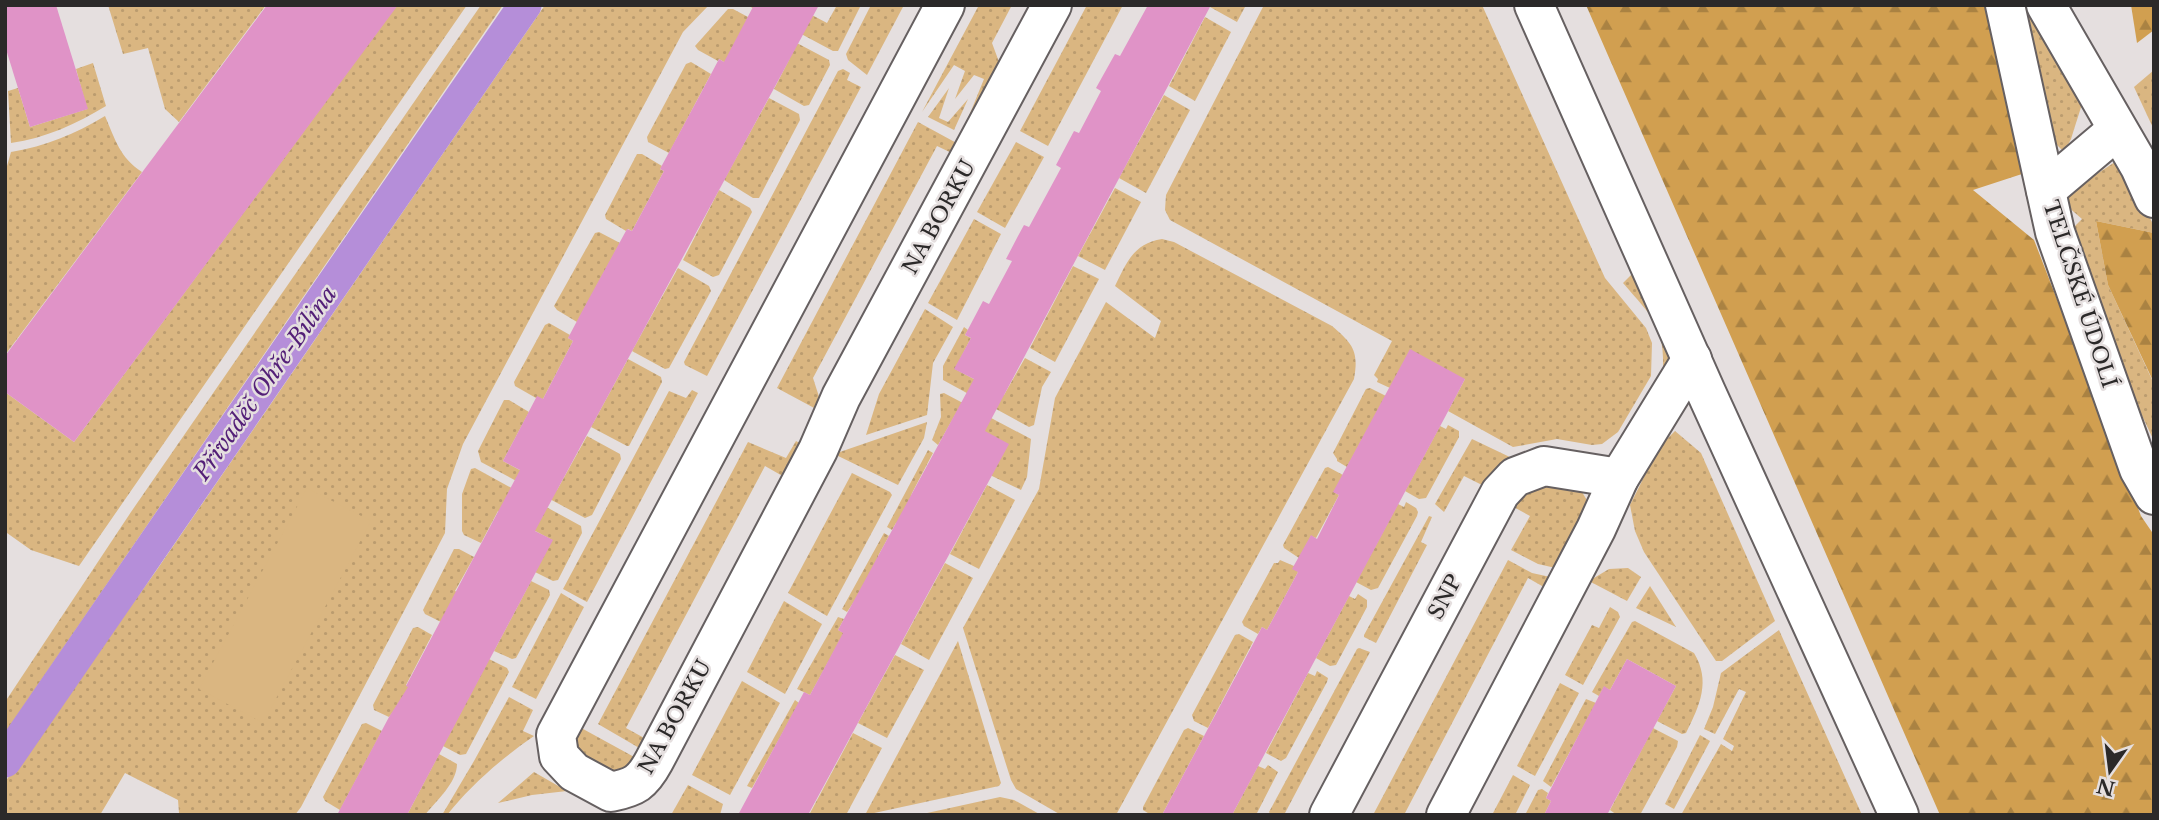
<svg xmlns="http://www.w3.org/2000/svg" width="2159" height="820" font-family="'Libre Baskerville',serif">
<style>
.green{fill:url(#green-dots)}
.forest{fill:url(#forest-firs)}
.pitch{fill:#dab681}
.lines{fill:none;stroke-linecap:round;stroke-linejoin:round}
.canal{stroke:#b58ed9;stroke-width:33}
.building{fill:#e093c7}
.minor-casing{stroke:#666061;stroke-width:42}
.minor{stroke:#fff;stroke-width:38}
.labels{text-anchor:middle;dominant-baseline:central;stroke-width:5;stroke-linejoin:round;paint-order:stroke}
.street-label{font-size:21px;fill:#2b2929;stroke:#e5dfdf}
.water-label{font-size:23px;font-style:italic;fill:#531f77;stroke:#e5dfdf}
</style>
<defs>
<pattern id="green-dots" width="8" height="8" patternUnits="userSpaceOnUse" patternTransform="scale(1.75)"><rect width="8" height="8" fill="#dab681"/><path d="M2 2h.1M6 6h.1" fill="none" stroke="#bb9c6f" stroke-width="1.8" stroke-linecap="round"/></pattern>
<pattern id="forest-firs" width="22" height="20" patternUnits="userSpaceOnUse" patternTransform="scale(1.75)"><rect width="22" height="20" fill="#d19f50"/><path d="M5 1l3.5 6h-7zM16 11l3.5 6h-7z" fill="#aa8242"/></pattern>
</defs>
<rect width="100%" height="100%" fill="#e5dfdf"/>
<g class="green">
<polygon points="108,5 266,5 179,122 165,109 148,48 123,54"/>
<polygon points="397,5 467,5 79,566 31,550 7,533 5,521 5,392 74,442"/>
<polygon points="481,5 503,5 5,733 5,702 131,512"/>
<polygon points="545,5 709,5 683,32 463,444 447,489 445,533 301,807 295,815 182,815 179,813 178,800 125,773 100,815 5,815 5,782 156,571"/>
<polygon points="747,5 793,5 827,23 837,5 861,5 838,51 833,51"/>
<polygon points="871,5 904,5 867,75 848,60 846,54"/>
<polygon points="979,5 1012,5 992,43 1002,70 962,133 984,79 974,75 955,99 965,71 954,65 922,112"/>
<polygon points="1087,5 1123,5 1048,146 1020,131"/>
<polygon points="1211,5 1246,5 1237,22 1210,7"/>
<polygon points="1264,5 1482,5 1605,278 1646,328 1652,343 1651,376 1618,432 1602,444 1592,445 1557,439 1513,447 1448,411 1465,379 1390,388 1377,382 1378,379 1374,375 1392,341 1170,220 1165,210 1166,195"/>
<polygon points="2014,5 2031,5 2082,104 2071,139 2064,152 2052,140"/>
<polygon points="728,9 733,9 829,60 830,65 809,105 804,106 774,89 790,58 724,62 719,59 718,61 698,50 695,46"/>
<polygon points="1205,17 1231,32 1195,101 1169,86"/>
<polygon points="691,62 711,74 669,153 648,142 647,137 686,64"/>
<path d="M93 63 106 106C76 124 46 138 11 143L8 91 18 88 30 127 87 109 76 69Z"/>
<polygon points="843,69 850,73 847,80 861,87 707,376 685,365 684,362 838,71"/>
<polygon points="2154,70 2154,130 2134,87"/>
<polygon points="949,88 939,118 948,122 968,99 954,130 928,117"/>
<polygon points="1164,95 1190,110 1146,193 1119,178"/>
<polygon points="769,98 799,114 800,120 759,198 753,198 724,180"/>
<path d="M105 116C115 139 120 158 142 172L5 355V173L11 152C46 146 75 134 105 116Z"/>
<polygon points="918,122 962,146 958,156 937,146 813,378 823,409 816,409 777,388"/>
<polygon points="1016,142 1044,157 1005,228 977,212"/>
<polygon points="637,154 642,154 662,166 660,169 664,171 632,231 628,229 626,231 606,219 605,215"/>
<polygon points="2118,160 2135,184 2154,227 2154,233 2096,221 2108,285 2154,384 2154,441 2107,341 2066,235 2082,219 2059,199"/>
<polygon points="1115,188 1141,202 1105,270 1078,256"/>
<polygon points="719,190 750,208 752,212 719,275 713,277 683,260"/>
<polygon points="974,219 1001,234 957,320 928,303"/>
<polygon points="599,232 620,243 577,322 557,310 554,306 595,233"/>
<path d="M1162 239 1174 242 1332 326C1353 344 1359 351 1354 379L1116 815H1061L1016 789 1011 780 963 628 1039 489 1055 398 1106 302 1155 338 1161 321 1115 286C1127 262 1133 244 1162 239Z"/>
<polygon points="1073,266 1099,279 1055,362 1030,348"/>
<polygon points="678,268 709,286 711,291 669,368 665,369 632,351"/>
<path d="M1633 273 1672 358 1663 373C1665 325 1652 317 1623 283Z"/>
<polygon points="925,309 953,327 933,363 927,415 866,435 879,394"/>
<polygon points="549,323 570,335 568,338 573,341 543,399 536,398 515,386 514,382 545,325"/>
<polygon points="964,327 968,330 965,335 971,338 955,369 1004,395 1025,358 1051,372 1042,387 1034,425 1029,427 943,380 943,366"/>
<polygon points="628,359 661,377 662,382 629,446 627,446 591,427"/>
<polygon points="1370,388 1386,396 1347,467 1337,461 1337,459 1333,453 1366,389"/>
<polygon points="692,390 698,393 587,602 563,589 669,391 686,398"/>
<polygon points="944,393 1031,439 1027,477 1021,490 992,476 955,415 938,445 932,440 941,417 940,394"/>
<polygon points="504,400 509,400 529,412 503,461 557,490 587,436 620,454 621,459 592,515 585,518 481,462 478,451"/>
<polygon points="927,422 924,438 898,485 834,454"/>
<polygon points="1448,425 1459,431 1459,437 1426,498 1419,499 1405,491 1440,426 1446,429"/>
<polygon points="1675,431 1701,453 1775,621 1722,661 1716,661 1644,552 1635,531 1630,505 1659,447"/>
<polygon points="1472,439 1514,459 1486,487 1464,476 1444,512 1435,504"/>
<polygon points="796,441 803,445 786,478 765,466 626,728 646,739 641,749 598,724 748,442 786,458"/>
<polygon points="928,450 933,453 912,493 902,525 896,523 892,530 887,527"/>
<polygon points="1328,467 1343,475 1334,492 1339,495 1316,538 1311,536 1299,558 1284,548 1283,545 1325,468"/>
<polygon points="475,468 581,526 582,533 558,580 553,581 535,572 552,540 498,511 481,543 464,535 462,531 462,494 471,469"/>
<polygon points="852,473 890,492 892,495 827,616 788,593"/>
<polygon points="987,485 1015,500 979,569 950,554"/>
<polygon points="1529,485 1579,487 1588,502 1560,569 1538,564 1511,550 1530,516 1510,505"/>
<polygon points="1406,502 1416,508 1418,512 1417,516 1378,588 1371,590 1356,582 1398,504 1404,507"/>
<polygon points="1429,516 1432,517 1421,542 1427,545 1376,643 1364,637 1364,635"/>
<polygon points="884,533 889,536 878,556 883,559 847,612 842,609"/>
<polygon points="454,549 459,549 474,557 455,591 461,594 445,624 425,614 423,610"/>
<polygon points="1280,560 1294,566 1298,572 1267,630 1262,627 1258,634 1244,626 1242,622 1274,563 1278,563"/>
<polygon points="1508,560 1532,573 1555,578 1549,590 1528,578 1404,815 1373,815"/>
<polygon points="945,563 973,578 929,660 901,644"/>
<polygon points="1628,568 1641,577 1627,601 1589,581 1609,569"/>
<polygon points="531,581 549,590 550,595 516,658 512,659 494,651"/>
<polygon points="1650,586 1676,627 1636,608"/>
<polygon points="561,593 584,607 536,699 512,687"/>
<polygon points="1358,594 1367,600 1367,607 1336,665 1330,666 1316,658 1349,596 1355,599"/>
<polygon points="784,601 822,624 785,694 747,672"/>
<polygon points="1610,607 1618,612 1620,617 1583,685 1565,675 1592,625 1599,628"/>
<polygon points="838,617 844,619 838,630 844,633 810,695 797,689"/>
<path d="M1635 621 1694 653C1711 681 1700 705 1686 733L1682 734 1657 721 1676 686 1627 659 1610 690 1604 687 1599 696 1592 692 1632 622Z"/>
<polygon points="418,627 432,635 406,685 411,689 389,717 374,710 373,705 413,628"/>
<polygon points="1779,630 1862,815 1681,815 1721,744 1732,751 1734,746 1723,739 1746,692 1739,689 1715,734 1704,729 1713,707 1721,673"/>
<polygon points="1239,634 1253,642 1208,728 1194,721 1192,715 1235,635"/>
<polygon points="958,641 1001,783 999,786 865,815"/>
<polygon points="1359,648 1370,652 1284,815 1271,815 1269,812 1357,649"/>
<polygon points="895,655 924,670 887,738 858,723"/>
<polygon points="489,659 507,668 509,672 466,754 460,755 443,746"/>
<polygon points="1317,671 1328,678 1327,682 1286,758 1281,761 1266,753 1308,673 1315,676"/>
<polygon points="742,681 780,703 730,795 692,775"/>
<polygon points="1560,683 1579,693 1535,776 1517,766"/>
<path d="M509 697 533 710 523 731 534 736C502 758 471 785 447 815H442L474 761Z"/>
<polygon points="1586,699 1596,703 1551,787 1543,781"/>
<polygon points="795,700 799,703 752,788 747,786"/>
<polygon points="366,723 382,731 340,810 325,801 323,797 362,724"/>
<path d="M574 724 636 758 633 766 617 774C588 761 575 759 574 724Z"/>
<polygon points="1188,728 1204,736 1162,815 1151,815 1143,810 1143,807 1184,730"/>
<polygon points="1653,728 1678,741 1677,747 1640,815 1617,815 1610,810"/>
<polygon points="853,733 882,748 846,815 809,815"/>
<polygon points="1700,735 1710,741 1674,809 1665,804"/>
<path d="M439 754 457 764C457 783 436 801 425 815H407Z"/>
<polygon points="1268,765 1278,772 1256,815 1232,815 1258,766 1265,769"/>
<polygon points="534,772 567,791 532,795 498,803"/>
<polygon points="1513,775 1530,785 1515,815 1492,815"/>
<polygon points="688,785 723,804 720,815 671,815"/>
<polygon points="1542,789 1548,793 1546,798 1551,801 1544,815 1525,815 1538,790"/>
<polygon points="1000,797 1014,800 1041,815 918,815"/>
</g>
<g class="forest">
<polygon points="1586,5 1990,5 2025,173 1973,190 2034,240 2141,516 2154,535 2154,815 1940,815"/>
<polygon points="2131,5 2154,5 2154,30 2137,43"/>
<polygon points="2096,221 2154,233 2154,383 2108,285"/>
</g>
<polygon class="pitch" points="307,488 371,521 263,723 199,689"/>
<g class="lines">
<polyline class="canal" points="5,761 525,5"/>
</g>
<g class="building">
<polygon points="5,5 56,5 88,109 30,127 5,46"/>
<polygon points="267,5 398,5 74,442 5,392 5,356"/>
<polygon points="754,5 819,5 535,531 553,540 407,815 337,815 389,717 408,687 406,686 520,470 503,461 537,396 543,399 573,341 568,338 586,304 627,229 632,231 664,171 660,169 701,93 719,59 724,62"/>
<polygon points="1148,5 1211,5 985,431 1009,444 808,815 738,815 804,692 810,695 826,665 843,633 838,630 974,379 954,369 971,338 965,335 983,301 989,304 1012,261 1006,259 1018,236 1024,225 1029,227 1061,168 1056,165 1074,131 1079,133 1101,91 1096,88 1115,54 1120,56"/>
<polygon points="1410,349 1465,379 1444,419 1232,815 1162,815 1262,627 1267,630 1298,572 1292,569 1311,535 1317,539 1339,495 1333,492"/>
<polygon points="1627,659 1676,686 1607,815 1544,815 1551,801 1546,798 1604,686 1610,690"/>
</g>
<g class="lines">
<defs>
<g id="minor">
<path d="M945 5 556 735 559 756 574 772 611 792C635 787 642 783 654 761L818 450 841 397 1052 5"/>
<polyline points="1534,5 1706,392 1899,815"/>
<polyline points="2005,5 2055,232 2139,469 2154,495"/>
<polyline points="2046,5 2140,167 2154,198"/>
<polyline points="2046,190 2117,130"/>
<polyline points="1329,815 1500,493 1515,477 1544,466 1619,478"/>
<polyline points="1446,815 1596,529 1619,478 1692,359"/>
</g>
</defs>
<use href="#minor" class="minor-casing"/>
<use href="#minor" class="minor"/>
</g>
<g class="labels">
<g class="street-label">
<text transform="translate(939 217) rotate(-61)">NA BORKU</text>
<text transform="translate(2080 294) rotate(72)">TELČSKÉ ÚDOLÍ</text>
<text transform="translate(1445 597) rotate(-62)">SNP</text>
<text transform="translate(675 717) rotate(-61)">NA BORKU</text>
</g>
<g class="water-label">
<text transform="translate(265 383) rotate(-55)">Přivaděč Ohře-Bílina</text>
</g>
</g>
<rect width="2159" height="820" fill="none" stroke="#2b2929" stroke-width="14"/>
<g transform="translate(2110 771) rotate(194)" stroke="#e5dfdf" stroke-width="5" paint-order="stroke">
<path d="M0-5L12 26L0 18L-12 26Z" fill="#2b2929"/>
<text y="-10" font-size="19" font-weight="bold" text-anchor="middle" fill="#2b2929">N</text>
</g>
</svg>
